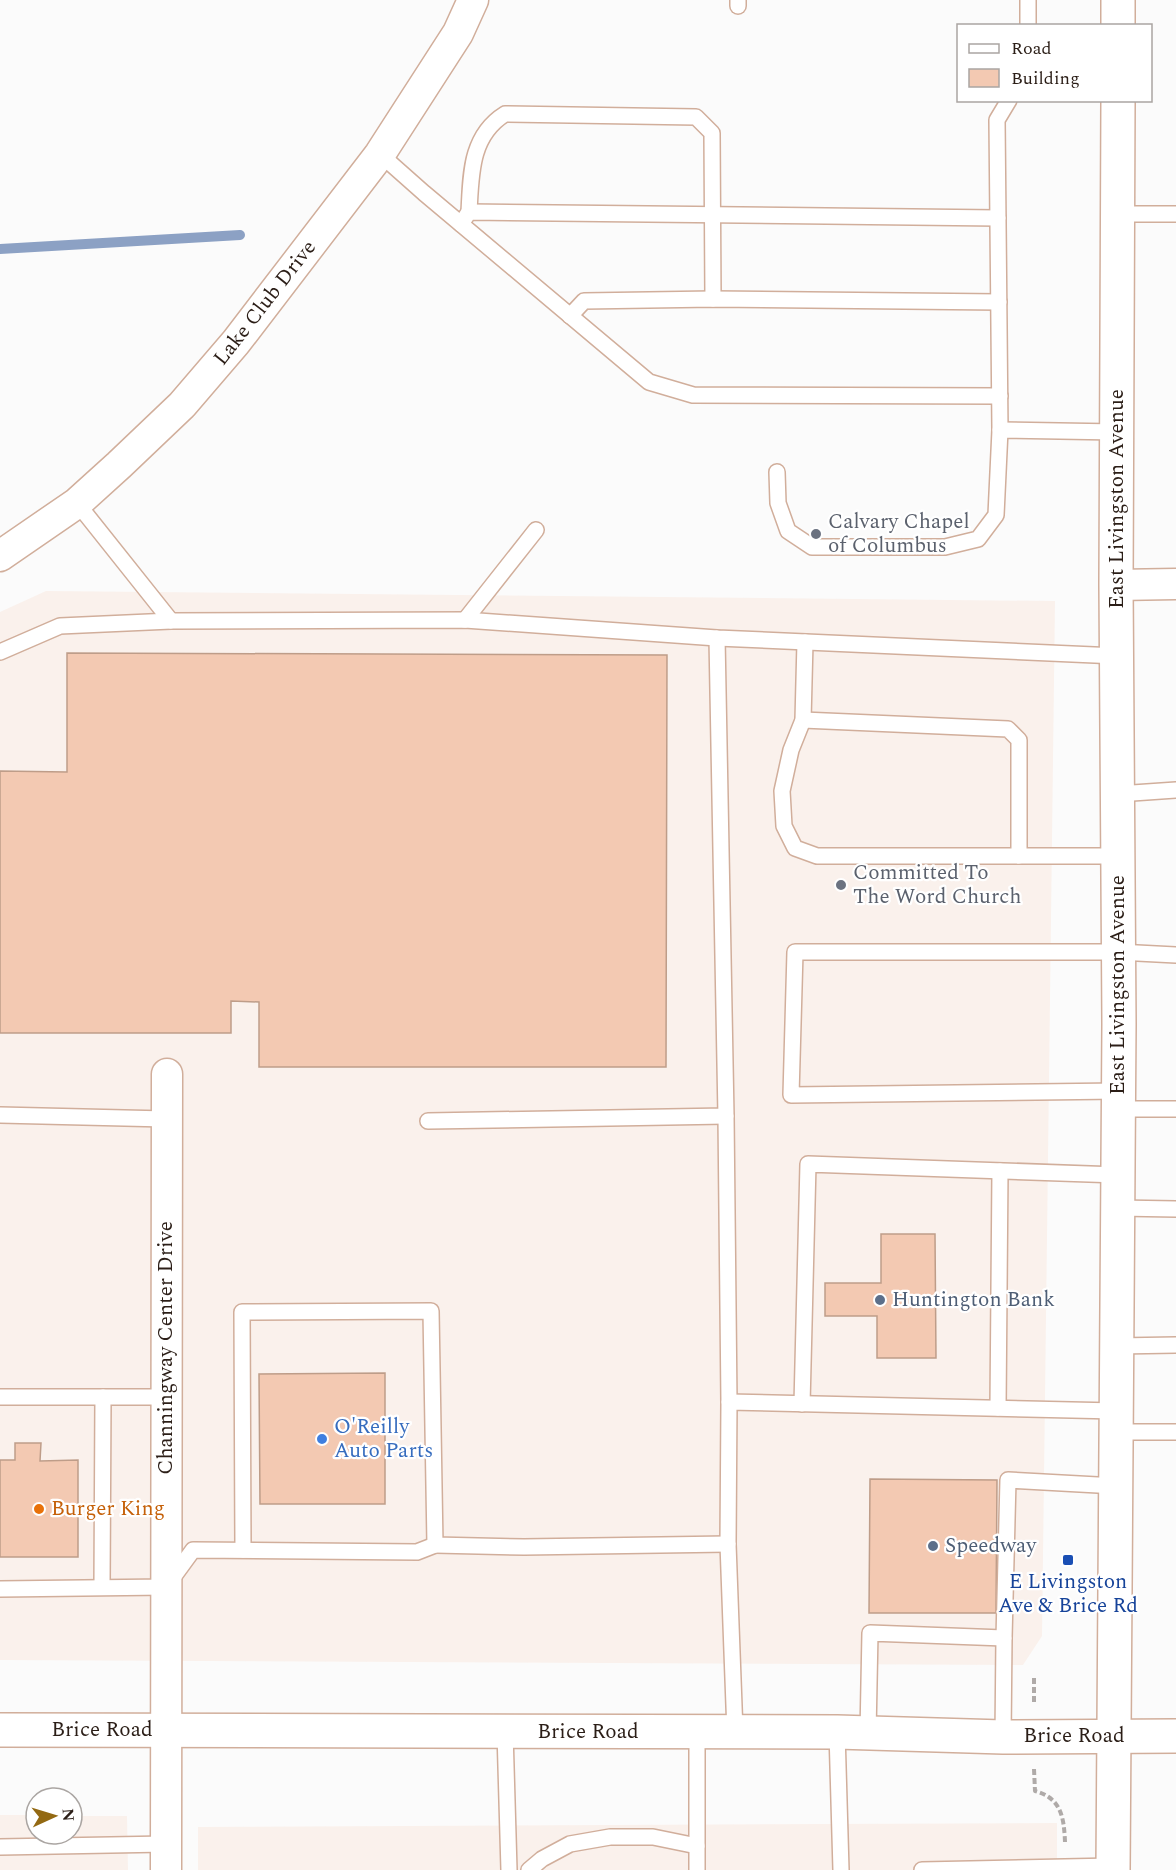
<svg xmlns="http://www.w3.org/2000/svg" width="1176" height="1870" font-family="Spectral,serif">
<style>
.built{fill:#faf1ec}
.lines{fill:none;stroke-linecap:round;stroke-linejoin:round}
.stream{stroke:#8ca1c4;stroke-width:10}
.building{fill:#f3c9b2;stroke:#be9d89;stroke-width:1.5}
.lane-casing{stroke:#d1ae9b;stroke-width:18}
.street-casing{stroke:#d1ae9b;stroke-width:33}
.secondary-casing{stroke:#d1ae9b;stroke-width:36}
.primary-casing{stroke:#d1ae9b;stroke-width:36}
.path{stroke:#afaaa8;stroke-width:4;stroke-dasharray:6 3;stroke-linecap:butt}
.lane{stroke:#fff;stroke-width:15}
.street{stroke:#fff;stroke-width:30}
.secondary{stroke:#fff;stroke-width:33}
.primary{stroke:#fff;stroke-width:33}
.worship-dot{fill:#6b7280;stroke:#fff;stroke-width:2}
.service-dot{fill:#5c6f8a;stroke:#fff;stroke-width:2}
.shop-dot{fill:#3f7fe0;stroke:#fff;stroke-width:2}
.food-dot{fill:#e8710a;stroke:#fff;stroke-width:2}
.transit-dot{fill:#1a4fb4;stroke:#fff;stroke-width:2}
.labels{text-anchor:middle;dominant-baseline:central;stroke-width:4.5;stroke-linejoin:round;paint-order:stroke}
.street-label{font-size:21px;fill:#2b1e17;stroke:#fff}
.worship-label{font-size:21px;fill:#5b616d;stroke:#fff;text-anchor:start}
.service-label{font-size:21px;fill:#4e5e75;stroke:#fff;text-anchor:start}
.shop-label{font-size:21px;fill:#366cbe;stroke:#fff;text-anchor:start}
.food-label{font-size:21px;fill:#c56008;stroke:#fff;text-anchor:start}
.transit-label{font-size:21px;fill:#164399;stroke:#fff}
</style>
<rect width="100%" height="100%" fill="#fbfbfb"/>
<g class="built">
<polygon points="46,591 1055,601 1042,1636 1023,1665 0,1660 0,612"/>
<polygon points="0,1815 36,1815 36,1834 72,1834 72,1816 127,1816 128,1870 0,1870"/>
<polygon points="1057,1823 1057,1870 198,1870 198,1827"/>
</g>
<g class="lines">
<polyline class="stream" points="0,249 240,235"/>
</g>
<g class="building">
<polygon points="67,653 667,655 666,1067 259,1067 259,1002 231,1001 231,1033 0,1033 0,771 67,772"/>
<polygon points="881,1234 935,1234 936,1358 877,1358 877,1316 825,1316 825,1283 881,1283"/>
<polygon points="385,1373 385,1504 260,1504 259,1374"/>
<polygon points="15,1443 41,1443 40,1461 78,1460 78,1557 0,1557 0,1460 15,1460"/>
<polygon points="870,1479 997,1480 996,1613 869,1613"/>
</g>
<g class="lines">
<defs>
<g id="lane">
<polyline points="738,6 738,0"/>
<polyline points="1028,26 1028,0"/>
<polyline points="380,154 424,193 649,382 693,395 1000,396"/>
<path d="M469 212C471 175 470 136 505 114L696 117 712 133 713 299"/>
<polyline points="1118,214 1176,214"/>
<polyline points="461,224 469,212 998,218"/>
<polyline points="570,316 584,301 713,299 999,302"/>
<polyline points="1000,430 997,120 1009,100"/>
<polyline points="777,472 778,503 788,531 812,547 945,547 978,539 996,515 1000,430 1117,432"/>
<polyline points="77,503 171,621"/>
<polyline points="465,620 536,530"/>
<polyline points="805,642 803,720 791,750 782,791 784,826 795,848 817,856 1118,856"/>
<polyline points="0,652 60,626 171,621 465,620 717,638 1117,656"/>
<polyline points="803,720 1008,729 1019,740 1019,856"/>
<polyline points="1118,794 1176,790"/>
<polyline points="1119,1091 791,1095 795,952 1118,952 1176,955"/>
<polyline points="1118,1109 1176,1109"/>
<polyline points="0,1115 166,1119"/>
<polyline points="726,1116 729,1402"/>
<polyline points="428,1121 726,1116 717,638"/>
<polyline points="1118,1208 1176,1209"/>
<polyline points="1117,1346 1176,1345"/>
<polyline points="0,1397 166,1397"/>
<polyline points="802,1404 808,1164 1118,1175"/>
<polyline points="998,1408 1000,1171"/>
<polyline points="1116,1432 1176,1432"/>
<polyline points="243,1550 242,1312 431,1311 435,1545 524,1547 728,1544"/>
<polyline points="102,1587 103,1397"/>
<polyline points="0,1589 166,1587 193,1550 417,1552 435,1545"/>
<polyline points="505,1732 509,1870"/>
<polyline points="837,1732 841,1870"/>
<polyline points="697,1733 697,1870"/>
<polyline points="735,1733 728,1544 729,1402 1116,1411"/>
<polyline points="868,1733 870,1633 1004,1638"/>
<polyline points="1003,1737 1004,1638 1008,1480 1116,1486"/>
<polyline points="0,1847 166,1844"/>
<polyline points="529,1870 542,1859 570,1844 610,1837 653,1837 697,1846"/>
<polyline points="922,1870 1113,1866"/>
</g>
<g id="street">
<polyline points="0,556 77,503 119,465 182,405 236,342 380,154 458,33 473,0"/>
<polyline points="1116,585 1176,584"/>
<polyline points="166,1870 167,1074"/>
</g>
<g id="secondary">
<polyline points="1118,26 1118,0"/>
<polyline points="1113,1870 1119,1024 1116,585 1118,100"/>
</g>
<polyline id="primary" points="0,1730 837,1732 1003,1737 1176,1736"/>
</defs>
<use href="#lane" class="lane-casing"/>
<use href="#street" class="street-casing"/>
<use href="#secondary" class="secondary-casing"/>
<use href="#primary" class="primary-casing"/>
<g class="path">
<polyline points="1034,1678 1034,1704"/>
<path d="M1034 1769 1035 1791C1061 1798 1064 1817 1065 1842"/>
</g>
<use href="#lane" class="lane"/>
<use href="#street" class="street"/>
<use href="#secondary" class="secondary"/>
<use href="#primary" class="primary"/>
</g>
<g class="worship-dot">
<circle cx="816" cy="534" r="6"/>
<circle cx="841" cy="885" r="6"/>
</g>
<g class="service-dot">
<circle cx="880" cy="1300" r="6"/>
<circle cx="933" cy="1546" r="6"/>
</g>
<circle class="shop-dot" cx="322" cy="1439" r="6"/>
<circle class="food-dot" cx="39" cy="1509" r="6"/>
<rect class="transit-dot" x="1062" y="1554" width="12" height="12" rx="3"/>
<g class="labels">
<g class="street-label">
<text transform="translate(265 303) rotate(-52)">Lake Club Drive</text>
<text transform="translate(1117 499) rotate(-90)">East Livingston Avenue</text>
<text transform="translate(1118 985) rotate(-90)">East Livingston Avenue</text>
<text transform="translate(166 1348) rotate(-90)">Channingway Center Drive</text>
<text x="102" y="1730">Brice Road</text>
<text x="588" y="1732">Brice Road</text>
<text x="1074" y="1736">Brice Road</text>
</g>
<g class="worship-label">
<text x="828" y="522">Calvary Chapel<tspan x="828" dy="24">of Columbus</tspan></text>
<text x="853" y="873">Committed To<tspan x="853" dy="24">The Word Church</tspan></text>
</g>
<g class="service-label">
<text x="892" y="1300">Huntington Bank</text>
<text x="945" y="1546">Speedway</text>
</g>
<g class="shop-label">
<text x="334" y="1427">O'Reilly<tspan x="334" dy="24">Auto Parts</tspan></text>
</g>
<g class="food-label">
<text x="51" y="1509">Burger King</text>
</g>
<g class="transit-label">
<text x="1068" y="1582">E Livingston<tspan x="1068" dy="24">Ave &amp; Brice Rd</tspan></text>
</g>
</g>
<rect x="957" y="24" width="195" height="78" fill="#ffffff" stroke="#aaa5a2" stroke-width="1.5"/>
<rect x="969" y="44" width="30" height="9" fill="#ffffff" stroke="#aaa5a2" stroke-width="1.5"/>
<text x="1011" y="54" font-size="18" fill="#2b1e17">Road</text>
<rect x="969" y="69" width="30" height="18" fill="#f3c9b2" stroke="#aaa5a2" stroke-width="1.5"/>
<text x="1011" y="84" font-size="18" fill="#2b1e17">Building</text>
<g transform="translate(54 1816) rotate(86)"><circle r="28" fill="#ffffff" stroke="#aaa5a2" stroke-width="1.5"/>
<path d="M0-4.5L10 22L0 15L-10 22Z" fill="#936913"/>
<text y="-9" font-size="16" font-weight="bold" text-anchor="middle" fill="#2b1e17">N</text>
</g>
</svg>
